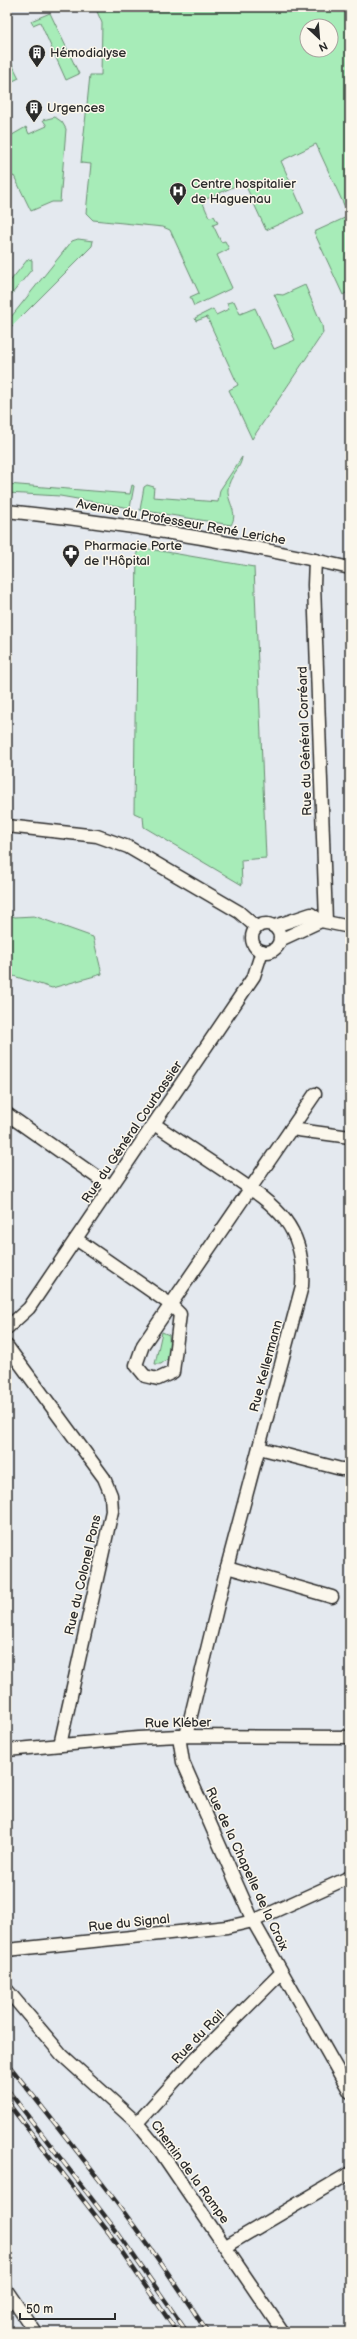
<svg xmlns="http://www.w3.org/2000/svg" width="357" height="2339" font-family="'Balsamiq Sans',sans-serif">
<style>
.green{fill:#a7ecb8;stroke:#698c72;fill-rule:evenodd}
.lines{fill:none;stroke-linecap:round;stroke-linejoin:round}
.minor-casing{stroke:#2b2b2b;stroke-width:15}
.minor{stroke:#fbf7ec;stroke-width:12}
.rail-casing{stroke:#2b2b2b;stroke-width:4.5}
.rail{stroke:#fbf7ec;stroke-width:3;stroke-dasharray:9;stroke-linecap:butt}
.labels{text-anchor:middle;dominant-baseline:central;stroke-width:3;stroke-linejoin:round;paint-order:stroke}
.poi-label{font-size:13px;fill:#2b2b2b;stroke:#fbf7ec;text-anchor:start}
.street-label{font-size:13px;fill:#2b2b2b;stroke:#fbf7ec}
</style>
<rect width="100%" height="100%" fill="#e4e9ef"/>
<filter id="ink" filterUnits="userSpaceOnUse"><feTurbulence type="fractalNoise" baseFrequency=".025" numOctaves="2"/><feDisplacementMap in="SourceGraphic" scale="8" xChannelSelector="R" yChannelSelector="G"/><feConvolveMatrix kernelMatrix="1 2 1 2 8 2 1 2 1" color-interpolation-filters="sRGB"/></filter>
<g filter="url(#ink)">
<g class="green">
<path d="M95 7H350L349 291 343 295 314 232 349 216 316 144 281 161 304 213 266 230 244 182 202 201 209 217 214 216 218 223 213 225 221 242 225 241 229 249 217 255 232 288 194 306 190 297 199 293 170 230 163 227 93 220 86 213 91 164 81 163 90 75H101L102 23ZM307 26H331V50H307Z"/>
<polygon points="50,13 79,74 66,80 40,22 33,25 31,21"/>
<polygon points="7,54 19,78 7,84"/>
<polygon points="55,117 62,122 66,129 60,202 52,202 31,211 14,176 7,179 7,138 26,127 29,134 47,126 43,120"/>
<polygon points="78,239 93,241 92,246 7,331 7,322 72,241"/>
<polygon points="28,259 32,260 32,269 7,300 7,285"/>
<polygon points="305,285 322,325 323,333 252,439 229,390 238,385 207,317 196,321 195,318 213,309 216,315 229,309 227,303 234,301 240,314 255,308 274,349 295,340 274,294 283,295"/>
<path d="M242 457C241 469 229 476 228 489 227 503 239 512 231 525L140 510 144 487 147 485 154 487 153 497 218 502 220 490Z"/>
<polygon points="7,484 130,494 132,485 134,486 130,508 60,496 7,493"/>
<polygon points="137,547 254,567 266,858 241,860 242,885 144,827 143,817 134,813"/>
<polygon points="7,914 15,917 34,916 93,937 102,974 52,988 7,974"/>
<polygon points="162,1332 169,1335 170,1357 161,1364 155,1364"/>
</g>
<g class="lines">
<defs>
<g id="minor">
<path d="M7 511C122 523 237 542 350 568"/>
<polyline points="315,560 314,585 326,921"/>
<polyline points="7,826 97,836 128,847 239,912 256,927"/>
<circle cx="266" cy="938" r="14"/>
<polyline points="275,926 311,914 321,921"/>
<polyline points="280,940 321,921 350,927"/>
<polyline points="7,1114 111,1187"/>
<path d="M154 1124C178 1140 202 1156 226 1172 273 1204 306 1223 302 1286L227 1567 186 1736"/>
<polyline points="291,1129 350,1137"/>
<polyline points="76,1239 170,1304 180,1314 173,1372 158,1379 145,1376 136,1365 143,1345 315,1094"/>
<polyline points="7,1328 29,1308 254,976 262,951"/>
<polyline points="7,1346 104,1478 111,1495 112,1511 60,1745"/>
<polyline points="259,1448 341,1469 350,1469"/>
<polyline points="227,1567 332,1597"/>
<polyline points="179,1736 183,1762 253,1921 350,2092"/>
<polyline points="7,1750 138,1738 179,1736 350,1737"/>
<polyline points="7,1950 227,1927 253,1921 350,1877"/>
<polyline points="7,1990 62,2055 137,2123 160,2151 283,2332"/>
<polyline points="137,2123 194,2060 281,1973"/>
<polyline points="226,2246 350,2173"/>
<polyline points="7,2291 35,2332"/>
</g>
</defs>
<use href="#minor" class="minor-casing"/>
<use href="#minor" class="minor"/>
<defs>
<g id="rail">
<path d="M7 2063C77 2151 147 2237 207 2332"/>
<polyline points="7,2089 115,2229 187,2332"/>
<polyline points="7,2102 109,2233 177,2332"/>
</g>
</defs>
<use href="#rail" class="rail-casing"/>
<use href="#rail" class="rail"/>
</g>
</g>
<defs>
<symbol id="building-pin" viewBox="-11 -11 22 30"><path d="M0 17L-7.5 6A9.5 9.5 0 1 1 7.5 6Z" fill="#2b2b2b" stroke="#fbf7ec"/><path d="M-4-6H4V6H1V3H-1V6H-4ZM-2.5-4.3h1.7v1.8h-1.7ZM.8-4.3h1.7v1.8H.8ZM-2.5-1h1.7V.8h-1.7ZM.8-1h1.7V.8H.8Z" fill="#fff"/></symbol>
<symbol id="hospital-pin" viewBox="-11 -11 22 30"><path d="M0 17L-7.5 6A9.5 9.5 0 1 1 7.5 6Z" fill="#2b2b2b" stroke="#fbf7ec"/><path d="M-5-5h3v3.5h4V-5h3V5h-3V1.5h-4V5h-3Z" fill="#fff"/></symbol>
<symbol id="pharmacy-pin" viewBox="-11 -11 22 30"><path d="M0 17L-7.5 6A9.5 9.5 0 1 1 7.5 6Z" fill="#2b2b2b" stroke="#fbf7ec"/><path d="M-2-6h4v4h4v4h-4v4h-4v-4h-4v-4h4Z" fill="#fff"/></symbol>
</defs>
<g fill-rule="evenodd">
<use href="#building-pin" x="27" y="43" width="20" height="27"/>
<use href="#building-pin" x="24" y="98" width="20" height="27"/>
<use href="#hospital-pin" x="168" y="181" width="20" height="27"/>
<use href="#pharmacy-pin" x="61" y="543" width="20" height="27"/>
</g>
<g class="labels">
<g class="poi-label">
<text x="50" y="53">Hémodialyse</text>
<text x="47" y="108">Urgences</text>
<text x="191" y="184">Centre hospitalier<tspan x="191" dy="15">de Haguenau</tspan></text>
<text x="84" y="546">Pharmacie Porte<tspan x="84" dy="15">de l'Hôpital</tspan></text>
</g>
<g class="street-label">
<text transform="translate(181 522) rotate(10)">Avenue du Professeur René Leriche</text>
<text transform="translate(305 741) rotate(-92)">Rue du Général Corréard</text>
<text transform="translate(132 1132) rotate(-56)">Rue du Général Courbassier</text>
<text transform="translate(266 1366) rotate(-75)">Rue Kellermann</text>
<text transform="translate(83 1575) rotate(-77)">Rue du Colonel Pons</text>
<text transform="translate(178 1723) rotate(-1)">Rue Kléber</text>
<text transform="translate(247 1869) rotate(65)">Rue de la Chapelle de la Croix</text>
<text transform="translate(129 1923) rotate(-6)">Rue du Signal</text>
<text transform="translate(198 2037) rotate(-46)">Rue du Rail</text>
<text transform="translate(190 2172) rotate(54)">Chemin de la Rampe</text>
</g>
</g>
<rect width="357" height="2339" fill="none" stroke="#fbf7ec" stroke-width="24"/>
<rect x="12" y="12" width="333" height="2315" fill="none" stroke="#2b2b2b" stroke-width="1.5" filter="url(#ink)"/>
<g transform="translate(319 38) rotate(154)"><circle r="19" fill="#fbf7ec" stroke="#a8a59f"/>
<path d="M0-3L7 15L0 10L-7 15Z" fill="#2b2b2b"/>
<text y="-6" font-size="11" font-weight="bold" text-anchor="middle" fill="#2b2b2b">N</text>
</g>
<path d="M20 2313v6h95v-6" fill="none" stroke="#2b2b2b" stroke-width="2"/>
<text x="26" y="2313" font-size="12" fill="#2b2b2b" stroke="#fbf7ec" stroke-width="3" paint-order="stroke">50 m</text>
</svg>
